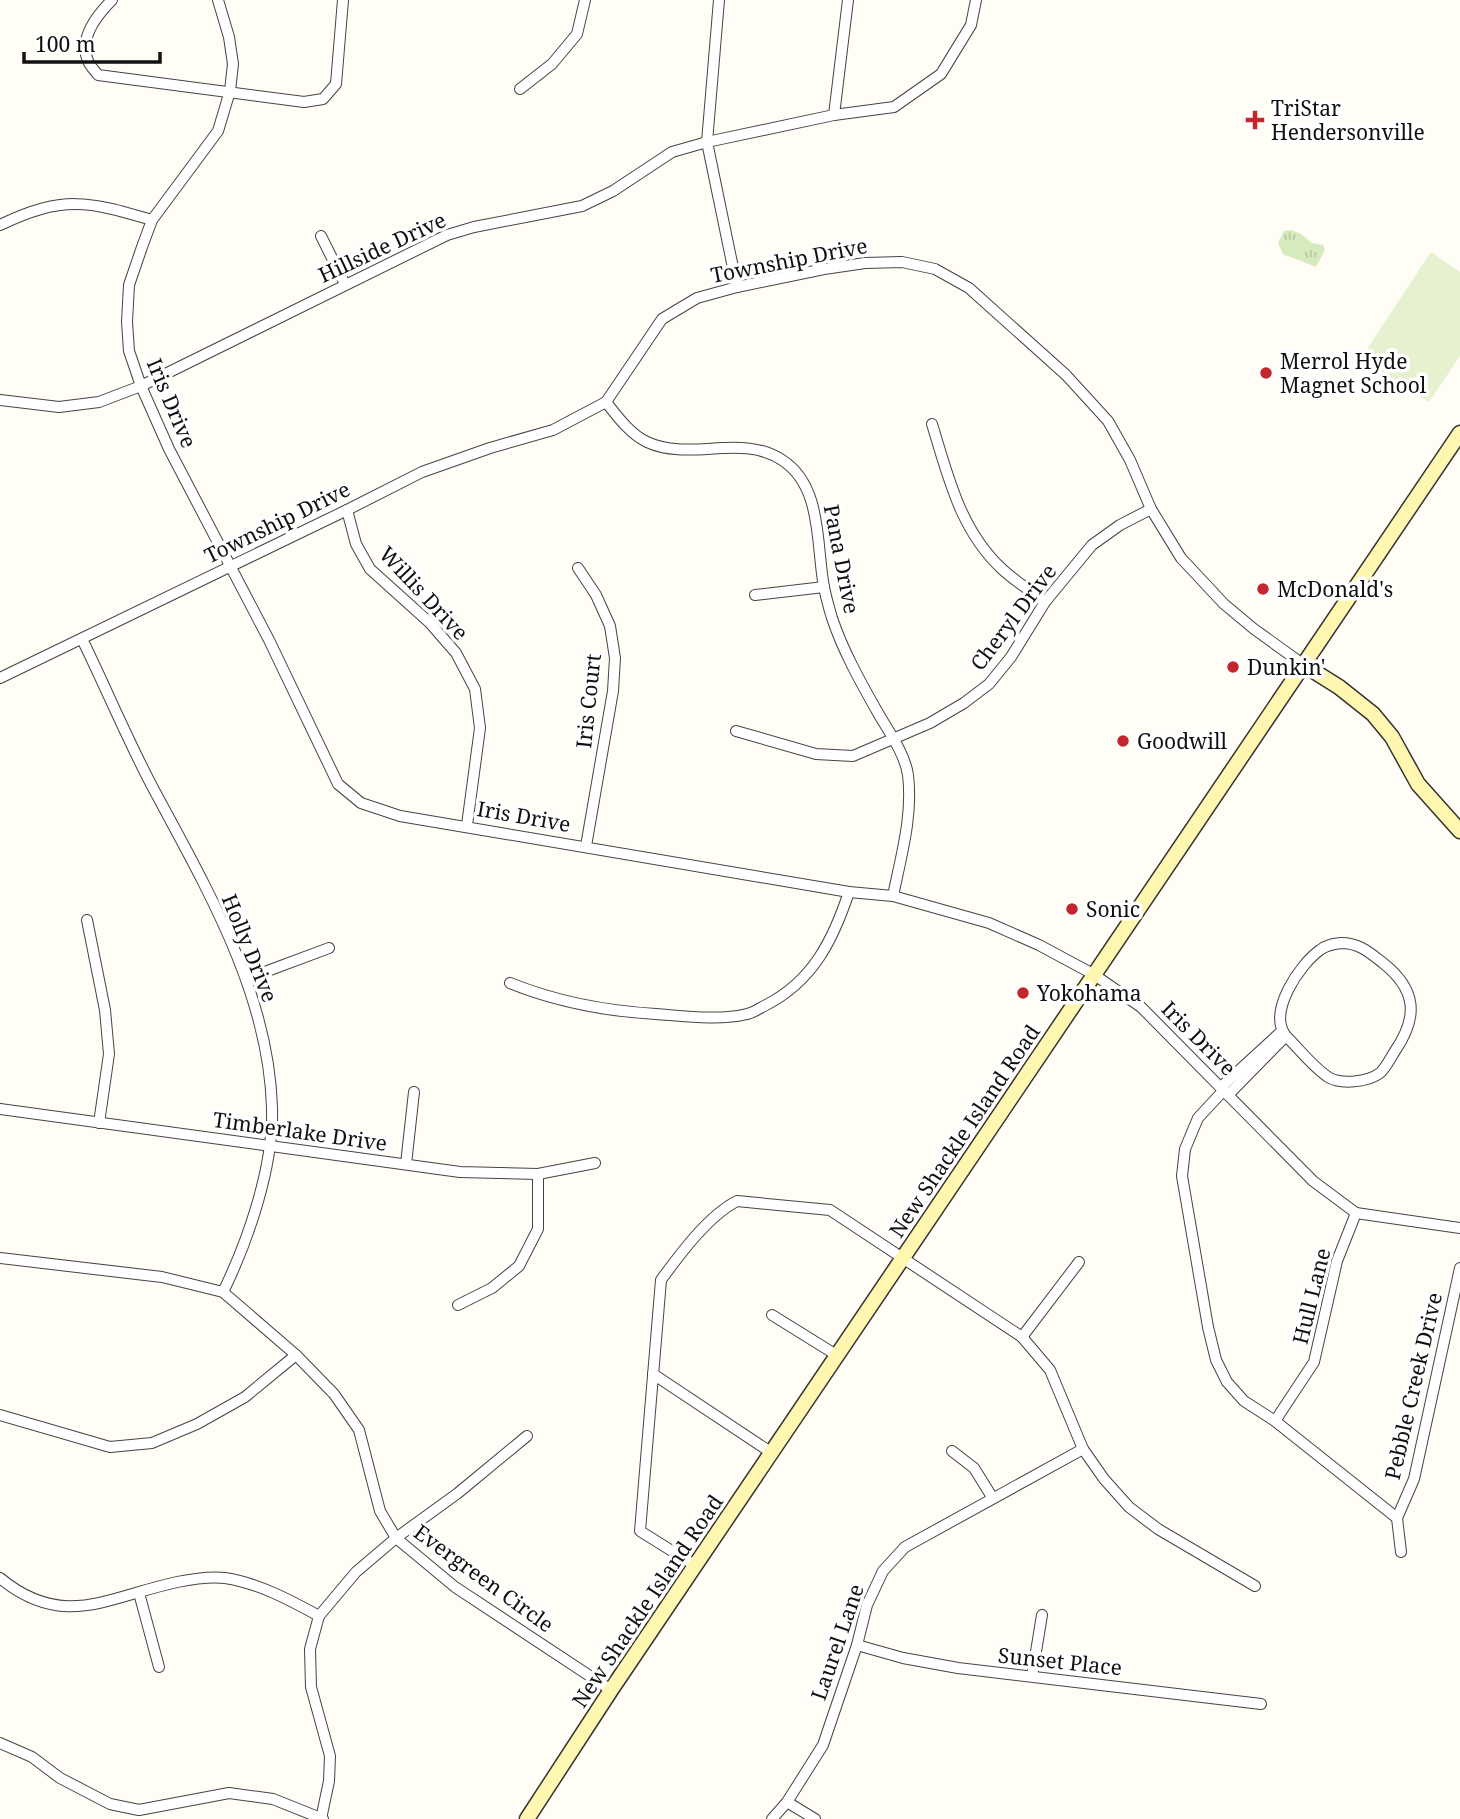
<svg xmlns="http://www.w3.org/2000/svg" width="1460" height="1819" font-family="'Noto Serif',serif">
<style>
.park{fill:url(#park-tufts)}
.pitch{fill:#e6f2cf}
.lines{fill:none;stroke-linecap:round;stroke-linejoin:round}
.street-casing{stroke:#444;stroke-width:12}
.secondary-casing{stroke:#333;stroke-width:17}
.street{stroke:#fff;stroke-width:10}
.secondary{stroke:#fff6b0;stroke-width:14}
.poi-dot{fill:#c4262e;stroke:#fff;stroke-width:2.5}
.labels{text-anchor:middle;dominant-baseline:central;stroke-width:7;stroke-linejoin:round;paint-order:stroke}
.poi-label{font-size:21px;fill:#111;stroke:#fff;text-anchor:start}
.street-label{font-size:21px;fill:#111;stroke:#fff}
</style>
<defs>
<pattern id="park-tufts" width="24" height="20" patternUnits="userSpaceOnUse" patternTransform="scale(1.75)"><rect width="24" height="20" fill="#d5ebbd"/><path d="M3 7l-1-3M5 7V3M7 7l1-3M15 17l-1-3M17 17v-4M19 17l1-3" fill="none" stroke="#b6c8a1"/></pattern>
</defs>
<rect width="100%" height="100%" fill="#fffdf5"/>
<polygon class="park" points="1291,230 1301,234 1312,243 1323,245 1325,250 1316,267 1283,254 1278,243 1284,231"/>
<polygon class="pitch" points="1431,252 1460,272 1460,356 1429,402 1361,358"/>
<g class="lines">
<defs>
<g id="street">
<path d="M112 0C97 15 78 38 88 61 90 66 95 71 98 75L304 102 323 99 336 84 343 0"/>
<polyline points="218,0 229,37 233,64 230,91 218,131 152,220 142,247 129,285 127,322 129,351 141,386 169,449 269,640 338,784 361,803 400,816 849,892 893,896 989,923 1039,945 1093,974 1141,1007 1313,1181 1356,1213 1460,1228"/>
<polyline points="719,0 707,142 737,287"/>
<polyline points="520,89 552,64 577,34 585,0"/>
<polyline points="834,115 848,0"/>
<path d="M0 225C63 195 88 201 152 220"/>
<polyline points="321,236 345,284"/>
<polyline points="0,400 59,407 99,402 141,386 447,235 474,227 582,206 613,191 672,152 707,142 834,115 894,107 941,74 971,25 976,0"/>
<path d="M606 402C617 416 630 434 647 442 690 462 741 433 782 460 823 486 816 546 824 587 826 597 829 608 832 618 843 651 861 683 878 713 889 732 905 754 908 775 913 816 901 856 893 896"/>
<path d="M932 424C948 476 960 530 1002 569 1015 581 1031 591 1045 602"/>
<polyline points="347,510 356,544 370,569 430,623 456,653 475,689 480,728 467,825"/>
<polyline points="578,568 596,595 610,626 615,658 613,691 586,846"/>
<polyline points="755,595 824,587"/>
<path d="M82 639C106 688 127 739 153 788 206 887 269 993 272 1108 274 1166 248 1241 223 1292"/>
<polyline points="0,678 347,510 422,472 490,448 553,430 606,402 662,319 697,298 737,287 824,269 865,263 902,262 935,269 969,288 1066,375 1108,421 1130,460 1151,509 1181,558 1224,604 1254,629 1304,665"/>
<polyline points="736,731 816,754 853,756 930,723 964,703 989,684 1011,657 1045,602 1092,545 1120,525 1151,509"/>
<polyline points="87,920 105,1010 109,1054 99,1123"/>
<path d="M1341 943C1359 943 1369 952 1383 963 1416 989 1419 1016 1395 1051 1391 1057 1386 1068 1380 1073 1368 1082 1341 1085 1328 1077 1313 1067 1299 1049 1286 1036 1267 1012 1300 964 1320 950 1326 945 1333 944 1341 943Z"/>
<polyline points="246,979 329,948"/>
<path d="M510 983C557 1002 605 1011 656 1014 683 1016 720 1021 747 1014 753 1013 760 1008 766 1005 813 981 833 940 849 892"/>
<polyline points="1221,1087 1282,1031"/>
<polyline points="1224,1090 1198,1118 1185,1149 1182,1176 1208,1327 1216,1360 1227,1382 1244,1401 1275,1421 1397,1518"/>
<polyline points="1228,1095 1283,1039"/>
<polyline points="0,1109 460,1172 538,1174 595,1163"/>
<polyline points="406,1164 414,1092"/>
<polyline points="0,1258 162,1277 223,1292 296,1355 334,1394 359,1430 380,1511 396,1538 455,1587 611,1690"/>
<polyline points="458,1305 492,1288 519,1266 538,1229 538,1174"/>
<polyline points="772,1315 838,1356"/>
<polyline points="1022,1337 1079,1262"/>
<polyline points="653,1374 772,1453"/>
<polyline points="0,1415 110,1447 152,1443 197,1424 245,1397 296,1355"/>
<polyline points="1275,1421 1314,1362 1337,1261 1356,1213"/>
<polyline points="952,1451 974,1468 992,1497"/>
<polyline points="1401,1552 1397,1518 1414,1479 1460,1268"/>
<path d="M696 1566 640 1531 661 1280C680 1254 708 1216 737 1201L830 1210 1022 1337 1050 1370 1083 1449 1104 1479 1129 1507 1158 1529 1255 1586"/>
<path d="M0 1578C63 1630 108 1597 177 1582 192 1579 209 1576 225 1578 258 1583 290 1600 319 1616"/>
<polyline points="139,1593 159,1667"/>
<polyline points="857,1645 903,1658 958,1668 1261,1704"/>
<polyline points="1032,1676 1042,1615"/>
<polyline points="0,1743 32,1757 60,1778 110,1804 139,1810 229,1793 273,1799 323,1819"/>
<polyline points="787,1802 815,1819"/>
<polyline points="321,1819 329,1781 330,1756 311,1687 310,1649 319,1616 356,1572 396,1538 458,1493 527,1436"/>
<polyline points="772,1819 787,1802 823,1745 857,1645 867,1605 883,1571 905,1547 1083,1449"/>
</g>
<g id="secondary">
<polyline points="1304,665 1339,687 1373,714 1392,737 1418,784 1460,831"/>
<polyline points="527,1819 611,1690 1460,433"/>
</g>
</defs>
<use href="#street" class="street-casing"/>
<use href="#secondary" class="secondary-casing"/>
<use href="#street" class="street"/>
<use href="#secondary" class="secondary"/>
</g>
<g class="poi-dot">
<path d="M1251.5 109.5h7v7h7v7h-7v7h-7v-7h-7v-7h7z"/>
<circle cx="1266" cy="373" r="7"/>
<circle cx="1263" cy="589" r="7"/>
<circle cx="1233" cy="667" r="7"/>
<circle cx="1123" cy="741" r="7"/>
<circle cx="1072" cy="909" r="7"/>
<circle cx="1023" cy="993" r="7"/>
</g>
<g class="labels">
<g class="poi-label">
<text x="1271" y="108">TriStar<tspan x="1271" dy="24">Hendersonville</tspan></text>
<text x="1280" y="361">Merrol Hyde<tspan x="1280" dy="24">Magnet School</tspan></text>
<text x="1277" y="589">McDonald's</text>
<text x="1247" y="667">Dunkin'</text>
<text x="1137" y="741">Goodwill</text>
<text x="1086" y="909">Sonic</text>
<text x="1037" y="993">Yokohama</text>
</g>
<g class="street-label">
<text transform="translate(382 247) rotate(-25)">Hillside Drive</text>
<text transform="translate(789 260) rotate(-11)">Township Drive</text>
<text transform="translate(172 403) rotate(67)">Iris Drive</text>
<text transform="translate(277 522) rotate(-26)">Township Drive</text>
<text transform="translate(842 559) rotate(79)">Pana Drive</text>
<text transform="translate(424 593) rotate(47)">Willis Drive</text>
<text transform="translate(1013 617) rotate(-53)">Cheryl Drive</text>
<text transform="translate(588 701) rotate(-84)">Iris Court</text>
<text transform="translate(524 816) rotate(10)">Iris Drive</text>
<text transform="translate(250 948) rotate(68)">Holly Drive</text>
<text transform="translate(1199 1038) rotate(45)">Iris Drive</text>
<text transform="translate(300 1131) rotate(8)">Timberlake Drive</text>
<text transform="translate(964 1131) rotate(-56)">New Shackle Island Road</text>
<text transform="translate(1311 1296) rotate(-76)">Hull Lane</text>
<text transform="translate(1413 1386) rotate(-77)">Pebble Creek Drive</text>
<text transform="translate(484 1578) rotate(36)">Evergreen Circle</text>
<text transform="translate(647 1601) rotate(-56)">New Shackle Island Road</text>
<text transform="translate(837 1642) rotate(-71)">Laurel Lane</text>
<text transform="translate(1060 1661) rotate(6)">Sunset Place</text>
</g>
</g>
<path d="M24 52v10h136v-10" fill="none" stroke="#111111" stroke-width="3.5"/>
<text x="35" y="52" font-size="21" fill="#111111" stroke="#ffffff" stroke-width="5" paint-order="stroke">100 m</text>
</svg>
